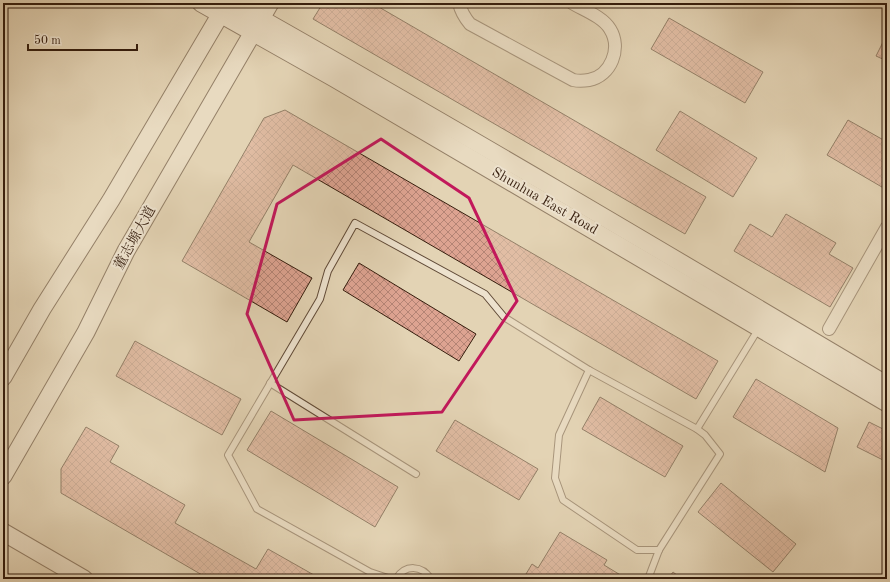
<svg xmlns="http://www.w3.org/2000/svg" width="890" height="582" font-family="'Old Standard TT','Noto Serif SC',serif">
<style>
.building{fill:url(#building-cross-hatch);stroke:#351d0d}
.lines{fill:none;stroke-linecap:round;stroke-linejoin:round}
.lane-casing{stroke:#604a37;stroke-width:8}
.street-casing{stroke:#604a37;stroke-width:14}
.secondary-casing{stroke:#351d0d;stroke-width:19}
.lane{stroke:#ede2ce;stroke-width:6}
.street{stroke:#ede2ce;stroke-width:12}
.secondary{stroke:#ede2ce;stroke-width:17}
.marked{fill:none;stroke:#c2185b;stroke-width:3;stroke-linejoin:round}
.labels{text-anchor:middle;dominant-baseline:central;stroke-width:4;stroke-linejoin:round;paint-order:stroke}
.street-label{font-size:14px;fill:#351d0d;stroke:#ede2ce}
</style>
<defs>
<pattern id="building-cross-hatch" width="8" height="8" patternUnits="userSpaceOnUse"><rect width="8" height="8" fill="#dda391"/><path d="M0 0l8 8M0 8l8-8" fill="none" stroke="#b48475"/></pattern>
</defs>
<rect width="100%" height="100%" fill="#e3d3b4"/>
<filter id="stains"><feTurbulence type="fractalNoise" baseFrequency=".005" numOctaves="4"/><feColorMatrix values="0 0 0 0 .2 0 0 0 0 .09 0 0 0 0 .02 0 0 0 .5 -.17"/></filter>
<radialGradient id="worn" r=".72"><stop offset=".6" stop-color="#630" stop-opacity="0"/><stop offset="1" stop-color="#630" stop-opacity=".3"/></radialGradient>
<g class="building">
<polygon points="323,3 372,3 706,197 685,234 313,19"/>
<polygon points="669,18 763,72 745,103 651,49"/>
<polygon points="887,34 887,61 876,56"/>
<polygon points="285,110 718,361 696,399 293,165 249,242 312,278 287,322 182,261 264,118"/>
<polygon points="680,111 757,158 733,197 656,150"/>
<polygon points="848,120 887,142 887,190 827,155"/>
<polygon points="786,214 836,243 829,254 853,268 830,307 734,251 750,224 772,237"/>
<polygon points="359,263 476,334 459,361 343,290"/>
<polygon points="135,341 241,399 222,435 116,376"/>
<polygon points="756,379 838,428 825,472 733,417"/>
<polygon points="600,397 683,446 665,477 582,429"/>
<polygon points="271,411 398,487 375,527 247,450"/>
<polygon points="455,420 538,469 519,500 436,451"/>
<polygon points="869,422 887,431 887,462 857,447"/>
<polygon points="86,427 119,446 110,462 185,505 175,523 256,569 268,549 321,579 209,579 61,493 61,469"/>
<polygon points="721,483 796,544 773,572 698,512"/>
<polygon points="560,532 607,560 604,565 627,579 523,579 532,564 538,568"/>
<polygon points="673,572 682,579 668,579"/>
</g>
<g class="lines">
<defs>
<g id="lane">
<polyline points="589,370 559,435 555,478 563,500 637,550 659,550"/>
<polyline points="270,383 416,474"/>
<polyline points="697,429 759,328"/>
<polyline points="391,579 370,572 257,509 228,455 320,299 328,271 355,223 485,294 504,317 589,370 697,429 705,435 720,454 659,550 648,579"/>
<path d="M396 579C405 564 422 565 431 579"/>
</g>
<g id="street">
<path d="M459 3C461 12 465 18 470 24L573 80C578 81 583 81 589 80 611 76 622 48 610 29 603 17 584 10 572 3"/>
<polyline points="829,329 887,227"/>
</g>
<g id="secondary">
<polyline points="201,3 334,78 887,403"/>
<path d="M233 3C453 127 670 256 887 385"/>
<polyline points="3,377 42,309 111,200 226,5"/>
<polyline points="3,476 86,332 126,251 270,3"/>
<polyline points="3,532 84,579"/>
</g>
</defs>
<use href="#lane" class="lane-casing"/>
<use href="#street" class="street-casing"/>
<use href="#secondary" class="secondary-casing"/>
<use href="#lane" class="lane"/>
<use href="#street" class="street"/>
<use href="#secondary" class="secondary"/>
</g>
<path d="M0 0H890V582H0ZM381 139 469 198 517 301 442 412 294 420 247 314 277 204Z" fill="#e3d3b4" fill-opacity=".55" fill-rule="evenodd"/>
<path class="marked" d="M381 139 469 198 517 301 442 412 294 420 247 314 277 204Z"/>
<g class="labels">
<g class="street-label">
<text transform="translate(545 201) rotate(30)">Shunhua East Road</text>
<text transform="translate(135 238) rotate(-61)">董志塬大道</text>
</g>
</g>
<rect width="890" height="582" fill="none" stroke="#e3d3b4" stroke-width="16"/>
<rect x="4" y="4" width="882" height="574" fill="none" stroke="#351d0d" stroke-width="2"/>
<rect x="8" y="8" width="874" height="566" fill="none" stroke="#351d0d"/>
<path d="M28 44v6h109v-6" fill="none" stroke="#351d0d" stroke-width="2"/>
<text x="34" y="44" font-size="12" fill="#351d0d" stroke="#ede2ce" stroke-width="3" paint-order="stroke">50 m</text>
<rect width="100%" height="100%" filter="url(#stains)"/>
<rect width="100%" height="100%" fill="url(#worn)"/>
</svg>
